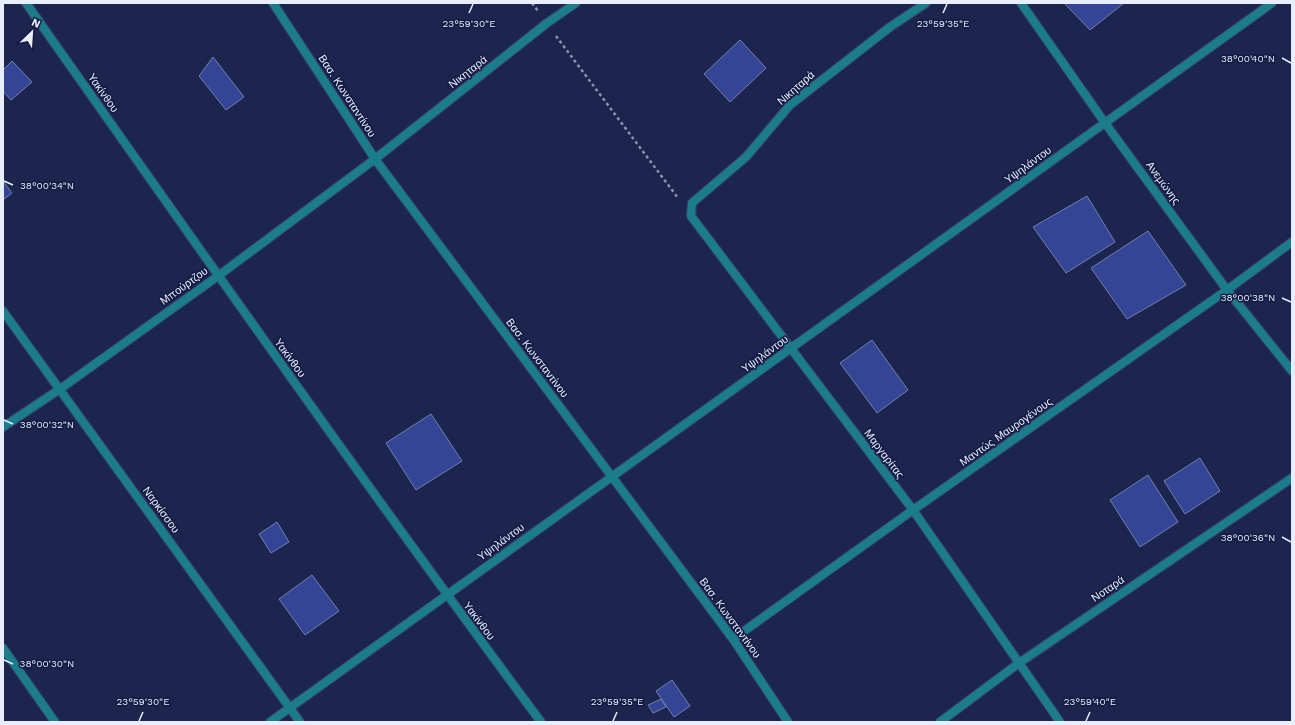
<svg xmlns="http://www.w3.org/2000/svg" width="1295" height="725" font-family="'Work Sans',sans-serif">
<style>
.building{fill:#354595;stroke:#717faf}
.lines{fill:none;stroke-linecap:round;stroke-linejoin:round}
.street-casing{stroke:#394167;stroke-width:10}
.path{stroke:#8a92ad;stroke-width:2.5;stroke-dasharray:3 3;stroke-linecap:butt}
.street{stroke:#1b7c8b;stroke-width:8}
.ticks{fill:none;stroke:#e8eefe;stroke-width:1.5}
.labels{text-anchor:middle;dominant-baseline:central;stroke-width:3;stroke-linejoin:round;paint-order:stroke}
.street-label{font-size:11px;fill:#e8eefe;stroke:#131b42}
.ticks-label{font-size:10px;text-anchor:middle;fill:#e8eefe;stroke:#131b42;stroke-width:3;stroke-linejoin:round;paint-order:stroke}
</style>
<rect width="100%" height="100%" fill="#1c254e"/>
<g class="building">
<polygon points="1064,3 1124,3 1090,30"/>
<polygon points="740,40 766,68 730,102 704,74"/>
<polygon points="213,57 244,97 226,110 199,76"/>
<polygon points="12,61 32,82 11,100 3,91 3,70"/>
<polygon points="3,181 12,193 3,200"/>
<polygon points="1087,196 1115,242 1066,273 1033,227"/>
<polygon points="1148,231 1186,285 1127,319 1091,268"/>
<polygon points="872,340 908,390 877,413 840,363"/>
<polygon points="431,414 462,461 416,490 386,443"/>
<polygon points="1200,458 1220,491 1185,514 1164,481"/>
<polygon points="1148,475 1178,522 1140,547 1110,500"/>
<polygon points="277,522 289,542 271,553 259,534"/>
<polygon points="312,575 339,611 305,635 279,599"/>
<polygon points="672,680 690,706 674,717 656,691"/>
<polygon points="661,699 666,707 653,713 648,705"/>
</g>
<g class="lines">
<defs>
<g id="street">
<path d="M26 3C196 244 365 485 541 722"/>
<polyline points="273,3 375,159 733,639 788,722"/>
<polyline points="926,3 890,27 790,105 746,157 692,203 691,216 913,510 1060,722"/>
<polyline points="1021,3 1105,123 1227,290 1292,371"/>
<polyline points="3,311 300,722"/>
<polyline points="3,427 60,389 218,276 375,159 547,23 576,3"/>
<polyline points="733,639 913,510 1227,290 1292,242"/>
<polyline points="3,648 55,722"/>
<polyline points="270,722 1272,3"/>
<polyline points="940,722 1019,663 1292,478"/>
</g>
</defs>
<use href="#street" class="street-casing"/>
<g class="path">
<polyline points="532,3 538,11"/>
<polyline points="556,36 678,198"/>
</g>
<use href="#street" class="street"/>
</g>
<path class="ticks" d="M469 13 473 4M943 13 947 4M1282 58 1291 63M4 181 13 185M1282 298 1291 302M4 420 13 424M1282 537 1291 542M4 660 13 664M139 721 143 712M613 721 617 712M1086 721 1090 712"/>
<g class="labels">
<g class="street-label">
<text transform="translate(468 72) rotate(-38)">Νικηταρά</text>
<text transform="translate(796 88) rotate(-41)">Νικηταρά</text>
<text transform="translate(103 93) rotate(55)">Υακίνθου</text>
<text transform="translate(347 96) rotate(57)">Βασ. Κωνσταντίνου</text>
<text transform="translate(1028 165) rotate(-36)">Υψηλάντου</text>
<text transform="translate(1163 183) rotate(54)">Ανεμώνης</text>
<text transform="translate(184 286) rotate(-36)">Μπούρτζου</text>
<text transform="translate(765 354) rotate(-36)">Υψηλάντου</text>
<text transform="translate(290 358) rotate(54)">Υακίνθου</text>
<text transform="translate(537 358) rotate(53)">Βασ. Κωνσταντίνου</text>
<text transform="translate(1006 432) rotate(-35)">Μαντώς Μαυρογένους</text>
<text transform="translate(884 454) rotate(53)">Μαργαρίτας</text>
<text transform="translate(161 510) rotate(54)">Ναρκίσσου</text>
<text transform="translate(501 542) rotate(-36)">Υψηλάντου</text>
<text transform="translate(1108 589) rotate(-34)">Νοταρά</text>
<text transform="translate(730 618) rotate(54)">Βασ. Κωνσταντίνου</text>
<text transform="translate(479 621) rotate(53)">Υακίνθου</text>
</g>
</g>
<g class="ticks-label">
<text x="469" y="27">23°59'30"E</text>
<text x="943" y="27">23°59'35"E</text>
<text x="1248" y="62">38°00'40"N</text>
<text x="47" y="189">38°00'34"N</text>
<text x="1248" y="301">38°00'38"N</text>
<text x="47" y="428">38°00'32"N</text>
<text x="1248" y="541">38°00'36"N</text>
<text x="47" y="667">38°00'30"N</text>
<text x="143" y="705">23°59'30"E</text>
<text x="617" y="705">23°59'35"E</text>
<text x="1090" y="705">23°59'40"E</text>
</g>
<rect width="1295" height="725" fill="none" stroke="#e8eefe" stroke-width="8"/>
<g transform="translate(32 32) rotate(25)" stroke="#131b42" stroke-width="3" paint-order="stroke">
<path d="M0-3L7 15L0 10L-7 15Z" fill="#e8eefe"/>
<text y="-6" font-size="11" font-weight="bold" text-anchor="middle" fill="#e8eefe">N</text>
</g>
</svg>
